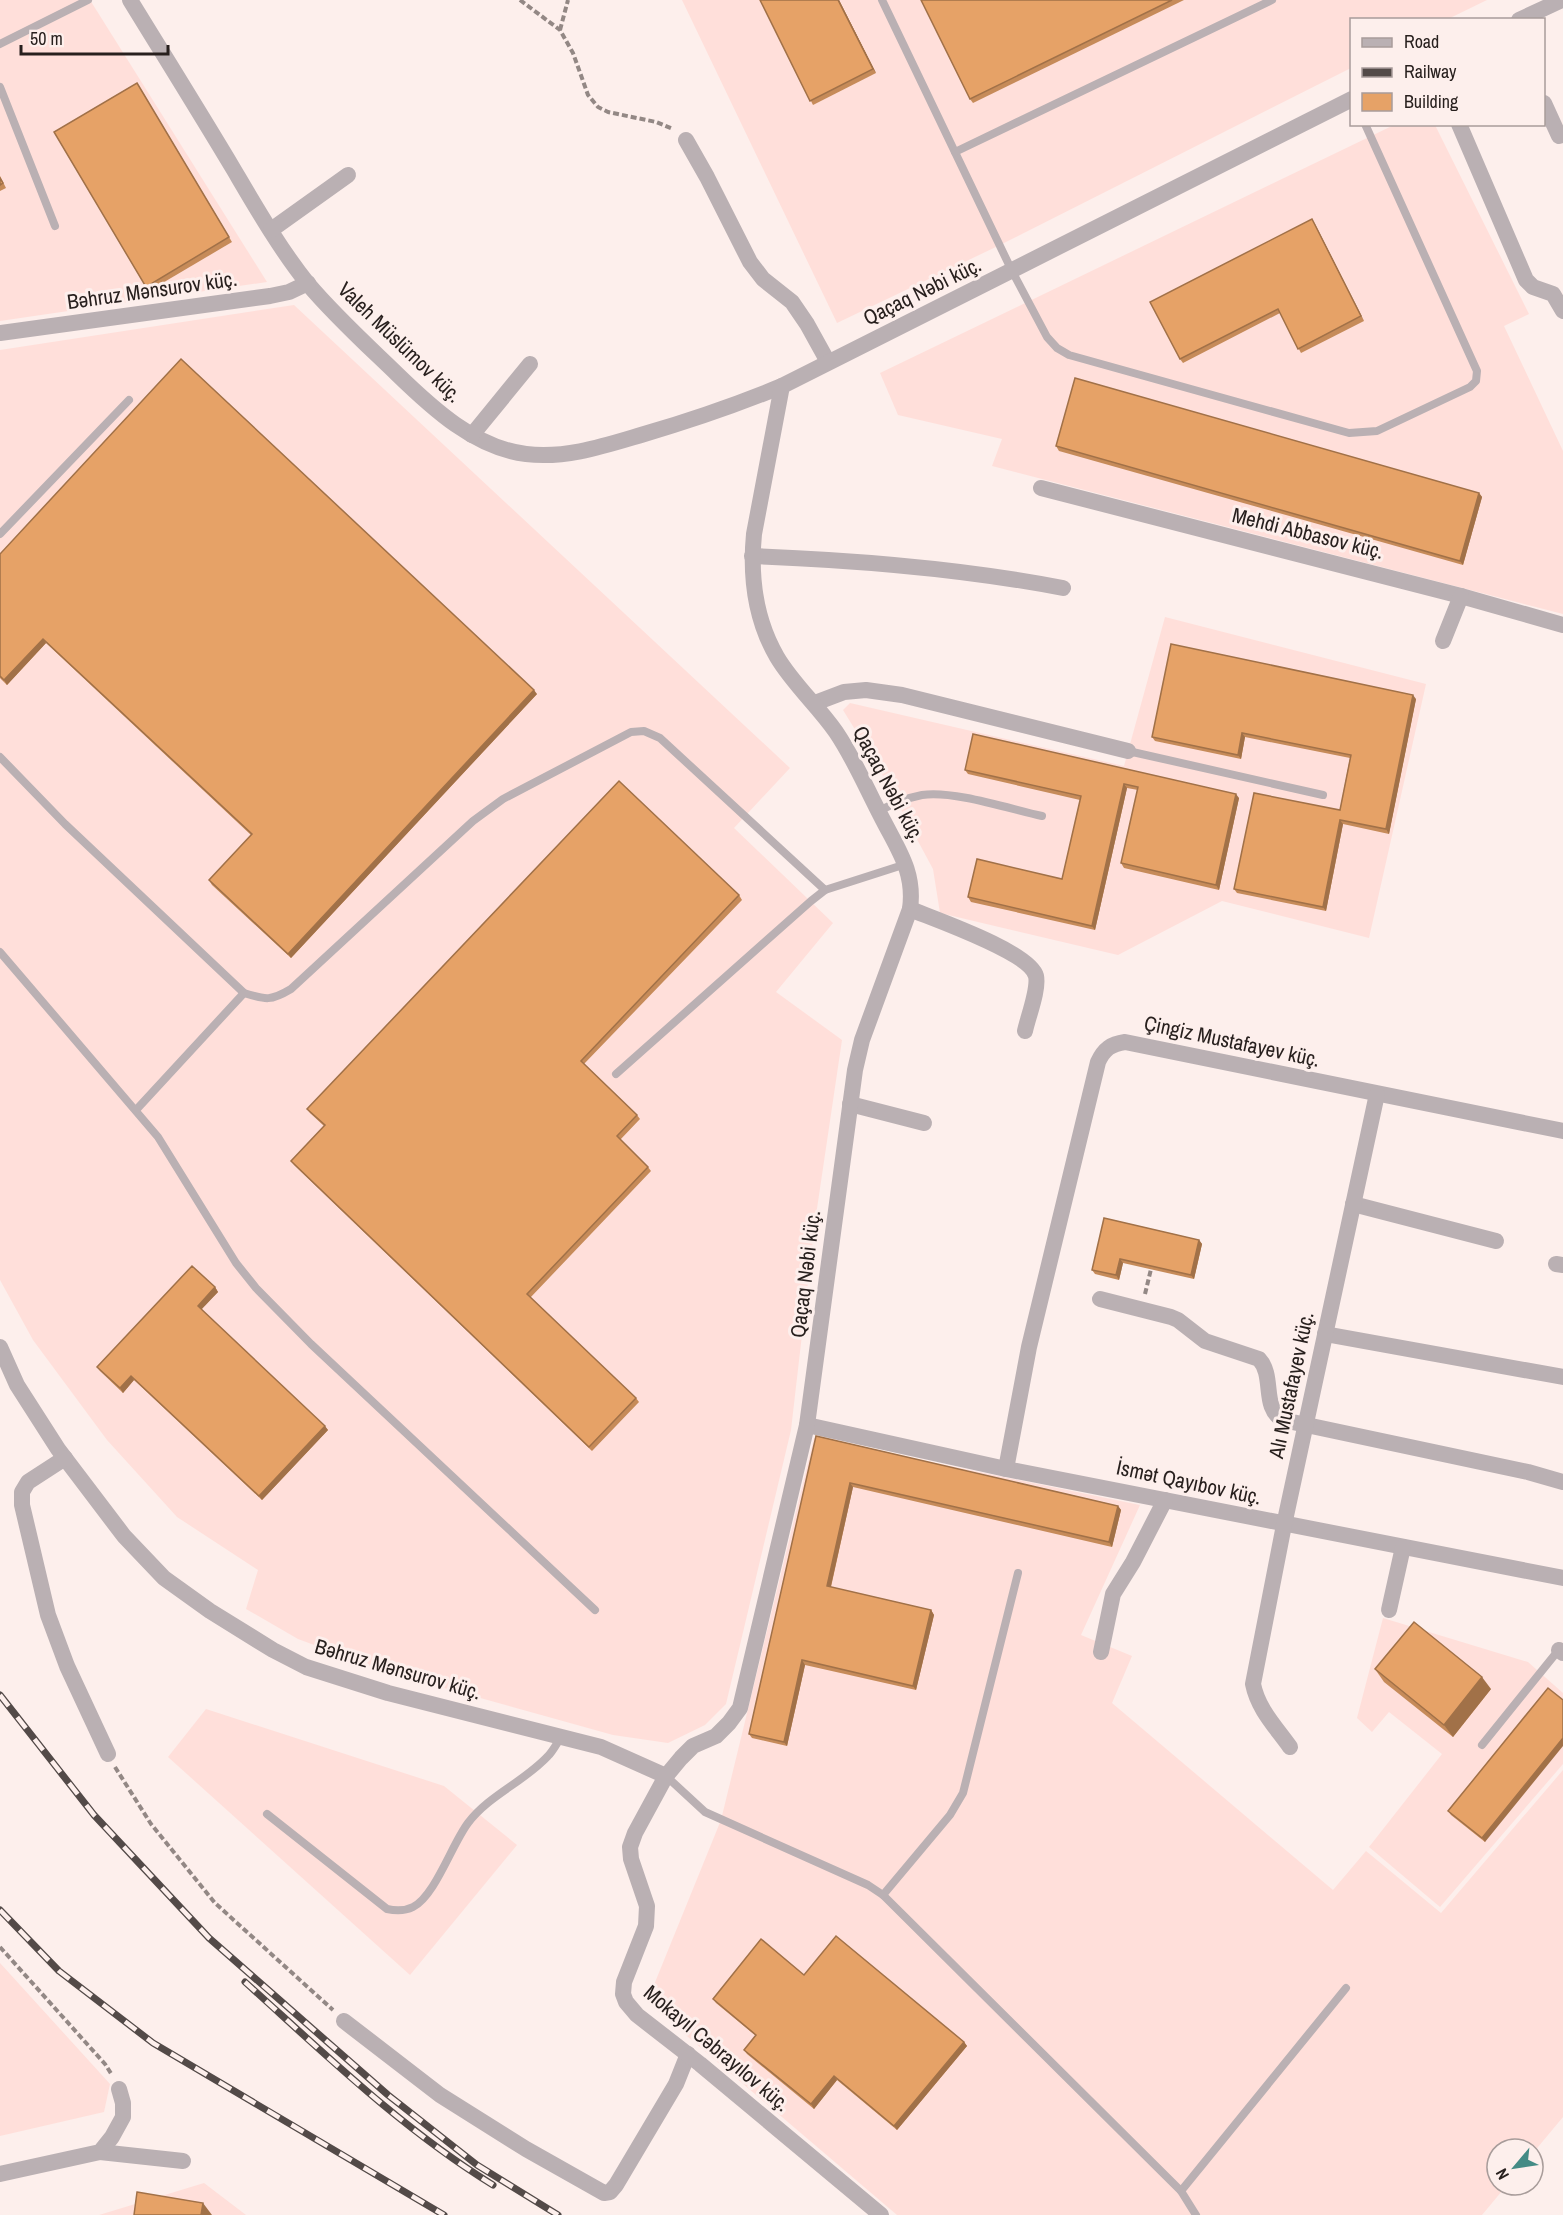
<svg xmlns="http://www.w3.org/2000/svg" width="1563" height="2215" font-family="'Archivo Narrow',sans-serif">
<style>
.built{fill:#ffdfda}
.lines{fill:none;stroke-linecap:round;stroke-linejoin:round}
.path{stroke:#938885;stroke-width:4;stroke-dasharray:6 3;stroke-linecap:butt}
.service{stroke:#bab0b3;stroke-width:8}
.minor{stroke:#bab0b3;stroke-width:16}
.rail-casing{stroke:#534a48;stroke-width:7}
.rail{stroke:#fdefec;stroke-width:4.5;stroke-dasharray:14;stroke-linecap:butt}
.wall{fill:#c68b59}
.shaded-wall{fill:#a17148}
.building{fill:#e6a267;stroke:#a17148;stroke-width:1.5}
.labels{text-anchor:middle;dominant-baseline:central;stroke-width:6;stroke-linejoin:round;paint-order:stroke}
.street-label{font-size:21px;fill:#28201e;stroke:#fdefec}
</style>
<rect width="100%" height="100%" fill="#fdefec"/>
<g class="built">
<polygon points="0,0 90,0 267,282 0,321"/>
<polygon points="682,0 1487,0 1448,19 1352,20 1351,68 1000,245 837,323"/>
<polygon points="1394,125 1435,125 1529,314 1504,326 1563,451 1563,614 992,466 1002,439 898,415 880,373"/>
<polygon points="294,305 790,768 734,828 833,923 776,992 842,1040 815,1222 791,1430 726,1704 705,1725 668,1743 613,1735 387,1672 298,1639 246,1609 258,1570 177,1517 107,1440 33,1340 0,1280 0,350"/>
<polygon points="1165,617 1426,684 1369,938 1222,901 1118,955 940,913 933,869 878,767 843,710 850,703 1124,766"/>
<polygon points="814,1438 1140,1505 1081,1635 1132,1656 1112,1703 1333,1890 1366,1851 1441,1913 1563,1770 1563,2117 1533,2153 1533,2149 1497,2149 1497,2185 1507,2185 1482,2215 897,2215 647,2002 721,1820"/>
<polygon points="1383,1618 1528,1662 1563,1693 1563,1764 1440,1907 1369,1847 1442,1754 1389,1712 1372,1732 1357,1718"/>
<polygon points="206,1709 444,1786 517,1845 410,1975 168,1757"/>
<polygon points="0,1963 110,2084 104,2112 0,2136"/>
<polygon points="204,2183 246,2215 99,2215"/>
</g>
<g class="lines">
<g class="path">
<polyline points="520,0 560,30 573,53 588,95 598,107 608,112 656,122 673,129"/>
<polyline points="560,30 568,0"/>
<polyline points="1145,1294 1151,1269"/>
<polyline points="115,1767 151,1824 215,1903 333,2010"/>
<polyline points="0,1947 105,2064 112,2075"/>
</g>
<g class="service">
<polyline points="882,0 1012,271 1047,337 1057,348 1069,355 1349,433 1377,431 1470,387 1476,381 1477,371 1365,124"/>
<polyline points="0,44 88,0"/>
<polyline points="0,87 55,226"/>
<polyline points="955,152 1272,0"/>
<polyline points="0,534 129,400"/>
<polyline points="1128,751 1323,795"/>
<path d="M0 757 65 824 244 993C266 1000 271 1001 291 989L473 821 503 799 631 732 644 731 660 738 825 890 906 864"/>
<path d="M879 811C892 804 907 798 922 795 953 790 1010 809 1042 816"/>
<polyline points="0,952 158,1137 236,1263 256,1288 311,1344 595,1610"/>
<polyline points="616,1074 811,901 825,890"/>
<polyline points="136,1110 244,993"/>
<polyline points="1482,1745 1561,1647"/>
<polyline points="666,1776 705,1812 868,1885 883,1895 1181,2191 1346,1988"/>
<path d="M267 1814 387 1909C396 1911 405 1911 413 1907 435 1896 452 1844 468 1823 489 1795 524 1782 548 1756 553 1751 557 1743 561 1737"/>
<polyline points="883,1895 950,1815 963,1793 1018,1573"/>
<polyline points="1181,2191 1196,2215"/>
</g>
<g class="minor">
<path d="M130 0C165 57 200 113 234 170 257 209 280 249 308 284 335 316 367 345 397 374 432 408 475 448 526 454 565 459 604 446 641 435 689 421 736 405 782 386"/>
<polyline points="1519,20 1562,0"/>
<polyline points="1544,103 1559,136"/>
<polyline points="1459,124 1526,280 1533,287 1553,294 1563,311"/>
<polyline points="686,140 707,177 750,262 763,279 792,302 807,324 828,362"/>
<polyline points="271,230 348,175"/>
<polyline points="0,333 270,296 289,292 308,283"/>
<polyline points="472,435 530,364"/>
<polyline points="1041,488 1461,596 1563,625"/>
<path d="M752 556C857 560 960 568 1063 588"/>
<polyline points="1443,641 1461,596"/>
<polyline points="815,703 844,692 866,690 902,695 1128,751"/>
<path d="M910 909C934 919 1030 952 1036 976 1039 989 1028 1017 1025 1031"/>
<polyline points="850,1104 924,1123"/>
<polyline points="1353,1204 1496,1241"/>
<polyline points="1556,1264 1563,1265"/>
<path d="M1100 1299 1171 1317 1178 1320 1205 1341 1259 1359C1275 1376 1261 1408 1283 1420L1528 1472 1563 1482"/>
<polyline points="1325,1334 1563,1377"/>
<polyline points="0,1347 17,1385 58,1449 124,1536 164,1578 210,1611 273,1650 306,1667 388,1693 601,1747 666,1776"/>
<polyline points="807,1425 1006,1469 1563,1578"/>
<polyline points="65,1458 28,1482 22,1492 22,1505 48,1615 67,1666 108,1754"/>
<path d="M1006 1469 1029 1347 1098 1062C1104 1049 1111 1044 1125 1042L1563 1131"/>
<polyline points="1389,1610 1403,1547"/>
<polyline points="1559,1650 1563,1653"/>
<polyline points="1101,1652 1113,1594 1133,1562 1165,1500"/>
<path d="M1290 1747C1275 1726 1258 1709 1253 1684L1284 1525 1377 1094"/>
<polyline points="344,2021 440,2095 526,2149 604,2193 610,2192 616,2185 676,2084 688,2054"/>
<polyline points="100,2152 183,2161"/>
<polyline points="0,2174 100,2152 112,2137 123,2117 123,2103 119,2089"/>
<path d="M881 2215 700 2064 637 2015 626 2002 623 1994 624 1982 646 1926 647 1906 631 1859 630 1847 635 1833 666 1776 681 1758 693 1746 716 1736 729 1723 740 1708 807 1425 855 1070 862 1040 910 909C915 873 899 851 883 820 867 790 855 760 836 732 818 706 793 684 777 657 755 619 750 576 754 534L782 386 1352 99"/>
</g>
<defs>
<g id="rail">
<polyline points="0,1695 94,1815 209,1938 388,2095 477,2165 558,2215"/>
<polyline points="0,1910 59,1971 153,2043 444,2215"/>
<path d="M245 1982C325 2054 402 2129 493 2185"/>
</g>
</defs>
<use href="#rail" class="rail-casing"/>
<use href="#rail" class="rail"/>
</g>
<g class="wall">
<polygon points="760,0 839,0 876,73 813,105"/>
<polygon points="921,0 1184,0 973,103 970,99"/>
<polygon points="137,83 232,242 149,291 146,287"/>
<polygon points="0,176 6,188 0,191"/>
<polygon points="1312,219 1364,321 1301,353 1280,313 1183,363 1180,359"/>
<polygon points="1056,446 1479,493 1482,497 1463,565 1059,451"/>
<polygon points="0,554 537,694 291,958 212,885 209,880 251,835 46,643 7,685 0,678"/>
<polygon points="1416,699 1389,834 1343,824 1326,911 1237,893 1234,889 1340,810 1350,758 1245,737 1241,759 1155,741 1152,737"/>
<polygon points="973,734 1239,798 1219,890 1124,868 1121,863 1138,790 1127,788 1095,930 971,902 968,897 1062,879 1080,800 968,774 965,770"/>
<polygon points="739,895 742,900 584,1064 637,1115 640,1119 620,1140 648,1167 651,1171 530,1298 636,1398 639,1402 592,1451 294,1165 291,1161 324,1126 310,1113 307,1109"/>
<polygon points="1104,1218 1199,1240 1202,1244 1194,1279 1123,1263 1119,1280 1095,1274 1092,1270"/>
<polygon points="215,1287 218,1292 201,1309 328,1430 262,1500 134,1380 123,1393 100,1371 97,1367"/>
<polygon points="816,1436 1118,1506 1121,1510 1112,1547 853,1487 831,1587 931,1610 934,1615 916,1690 805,1665 787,1746 752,1738 749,1734"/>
<polygon points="1375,1669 1491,1689 1453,1737 1384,1682"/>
<polygon points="1548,1688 1485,1842 1451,1815 1448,1811"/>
<polygon points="804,1975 964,2042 967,2046 897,2130 837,2080 814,2109 747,2054 744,2050 756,2036 716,2003 713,1999"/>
</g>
<g class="shaded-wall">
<polygon points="838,0 839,0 876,73 873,69"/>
<polygon points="1312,219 1315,224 1364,321 1361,316"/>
<polygon points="1479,493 1482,497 1463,565 1460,561"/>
<polygon points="43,639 46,643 7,685 4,680"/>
<polygon points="534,690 537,694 291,958 288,954"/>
<polygon points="1413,695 1416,699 1389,834 1386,829"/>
<polygon points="1242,733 1245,737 1241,759 1238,755"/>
<polygon points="1124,784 1127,788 1095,930 1092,926"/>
<polygon points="1236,794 1239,798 1219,890 1216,885"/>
<polygon points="1340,820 1343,824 1326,911 1323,907"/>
<polygon points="1199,1240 1202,1244 1194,1279 1191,1275"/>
<polygon points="1120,1259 1123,1263 1119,1280 1116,1275"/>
<polygon points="215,1287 218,1292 201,1310 198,1306"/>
<polygon points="131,1376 134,1380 123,1393 120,1388"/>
<polygon points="325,1426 328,1430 262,1500 259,1496"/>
<polygon points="850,1483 853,1487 830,1590 827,1586"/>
<polygon points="1118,1506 1121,1510 1112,1547 1109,1542"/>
<polygon points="931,1610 934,1615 916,1690 913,1686"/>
<polygon points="802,1660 805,1665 787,1746 784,1742"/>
<polygon points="1482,1677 1491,1689 1453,1737 1444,1725"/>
<polygon points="1563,1738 1563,1746 1485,1842 1482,1838"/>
<polygon points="964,2042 967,2046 897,2130 894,2126"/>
<polygon points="834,2076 837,2080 814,2109 811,2104"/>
<polygon points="203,2203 212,2215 201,2215"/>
</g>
<g class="building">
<polygon points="760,0 838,0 873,69 810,101"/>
<polygon points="921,0 1172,0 970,99"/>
<polygon points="137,83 229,237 146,287 54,132"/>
<polygon points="0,178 3,183 0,185"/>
<polygon points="1312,219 1361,316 1298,349 1278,309 1180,359 1150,302"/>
<polygon points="181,359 534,690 288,954 209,880 252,834 43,639 4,680 0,676 0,554"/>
<polygon points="1075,378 1479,493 1460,561 1056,446"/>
<polygon points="1171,644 1413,695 1386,829 1340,820 1323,907 1234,889 1254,793 1340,810 1351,755 1242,733 1238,755 1152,737"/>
<polygon points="973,734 1236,794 1216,885 1121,863 1138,787 1124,784 1092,926 968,897 977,859 1062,879 1081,796 965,770"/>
<polygon points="619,781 739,895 581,1061 637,1115 617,1136 648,1167 527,1294 636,1398 589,1447 291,1161 325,1125 307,1109"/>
<polygon points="1104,1218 1199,1240 1191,1275 1120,1259 1116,1275 1092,1270"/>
<polygon points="192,1266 215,1287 198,1306 325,1426 259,1496 131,1376 120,1388 97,1367"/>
<polygon points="816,1436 1118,1506 1109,1542 850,1483 827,1586 931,1610 913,1686 802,1660 784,1742 749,1734"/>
<polygon points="1414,1622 1482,1677 1444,1725 1375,1669"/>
<polygon points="1548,1688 1563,1700 1563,1738 1482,1838 1448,1811"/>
<polygon points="836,1936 964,2042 894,2126 834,2076 811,2104 744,2050 756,2035 713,1999 761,1939 804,1975"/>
<polygon points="137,2192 203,2203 201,2215 134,2215"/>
</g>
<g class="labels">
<g class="street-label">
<text transform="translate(152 290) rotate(-8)">Bəhruz Mənsurov küç.</text>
<text transform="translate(922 291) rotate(-26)">Qaçaq Nəbi küç.</text>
<text transform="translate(400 342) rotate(44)">Valeh Müslümov küç.</text>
<text transform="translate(1308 533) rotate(14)">Mehdi Abbasov küç.</text>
<text transform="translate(889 784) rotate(62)">Qaçaq Nəbi küç.</text>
<text transform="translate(1232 1041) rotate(12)">Çingiz Mustafayev küç.</text>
<text transform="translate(805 1274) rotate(-83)">Qaçaq Nəbi küç.</text>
<text transform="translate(1291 1385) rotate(-78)">Alı Mustafayev küç.</text>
<text transform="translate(1189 1482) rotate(12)">İsmət Qayıbov küç.</text>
<text transform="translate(398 1669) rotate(16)">Bəhruz Mənsurov küç.</text>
<text transform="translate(717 2048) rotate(40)">Mokayıl Cəbrayılov küç.</text>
</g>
</g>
<rect x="1350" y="18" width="195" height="108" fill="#fdefec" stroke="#a89c9a" stroke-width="1.5"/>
<rect x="1362" y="38" width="30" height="9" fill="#bab0b3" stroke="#a89c9a" stroke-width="1.5"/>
<text x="1404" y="48" font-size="18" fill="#28201e">Road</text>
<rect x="1362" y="68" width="30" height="9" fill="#534a48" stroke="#a89c9a" stroke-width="1.5"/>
<text x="1404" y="78" font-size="18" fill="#28201e">Railway</text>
<rect x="1362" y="93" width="30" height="18" fill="#e6a267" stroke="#a89c9a" stroke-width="1.5"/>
<text x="1404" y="108" font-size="18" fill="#28201e">Building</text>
<g transform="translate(1515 2167) rotate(241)"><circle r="28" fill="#fdefec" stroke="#a89c9a" stroke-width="1.5"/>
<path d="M0-4.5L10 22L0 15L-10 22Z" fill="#448b85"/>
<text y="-9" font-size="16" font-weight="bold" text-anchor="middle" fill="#28201e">N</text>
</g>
<path d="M21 45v9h147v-9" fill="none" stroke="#28201e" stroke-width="3"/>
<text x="30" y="45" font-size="18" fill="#28201e" stroke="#fdefec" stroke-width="4.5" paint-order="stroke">50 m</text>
</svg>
